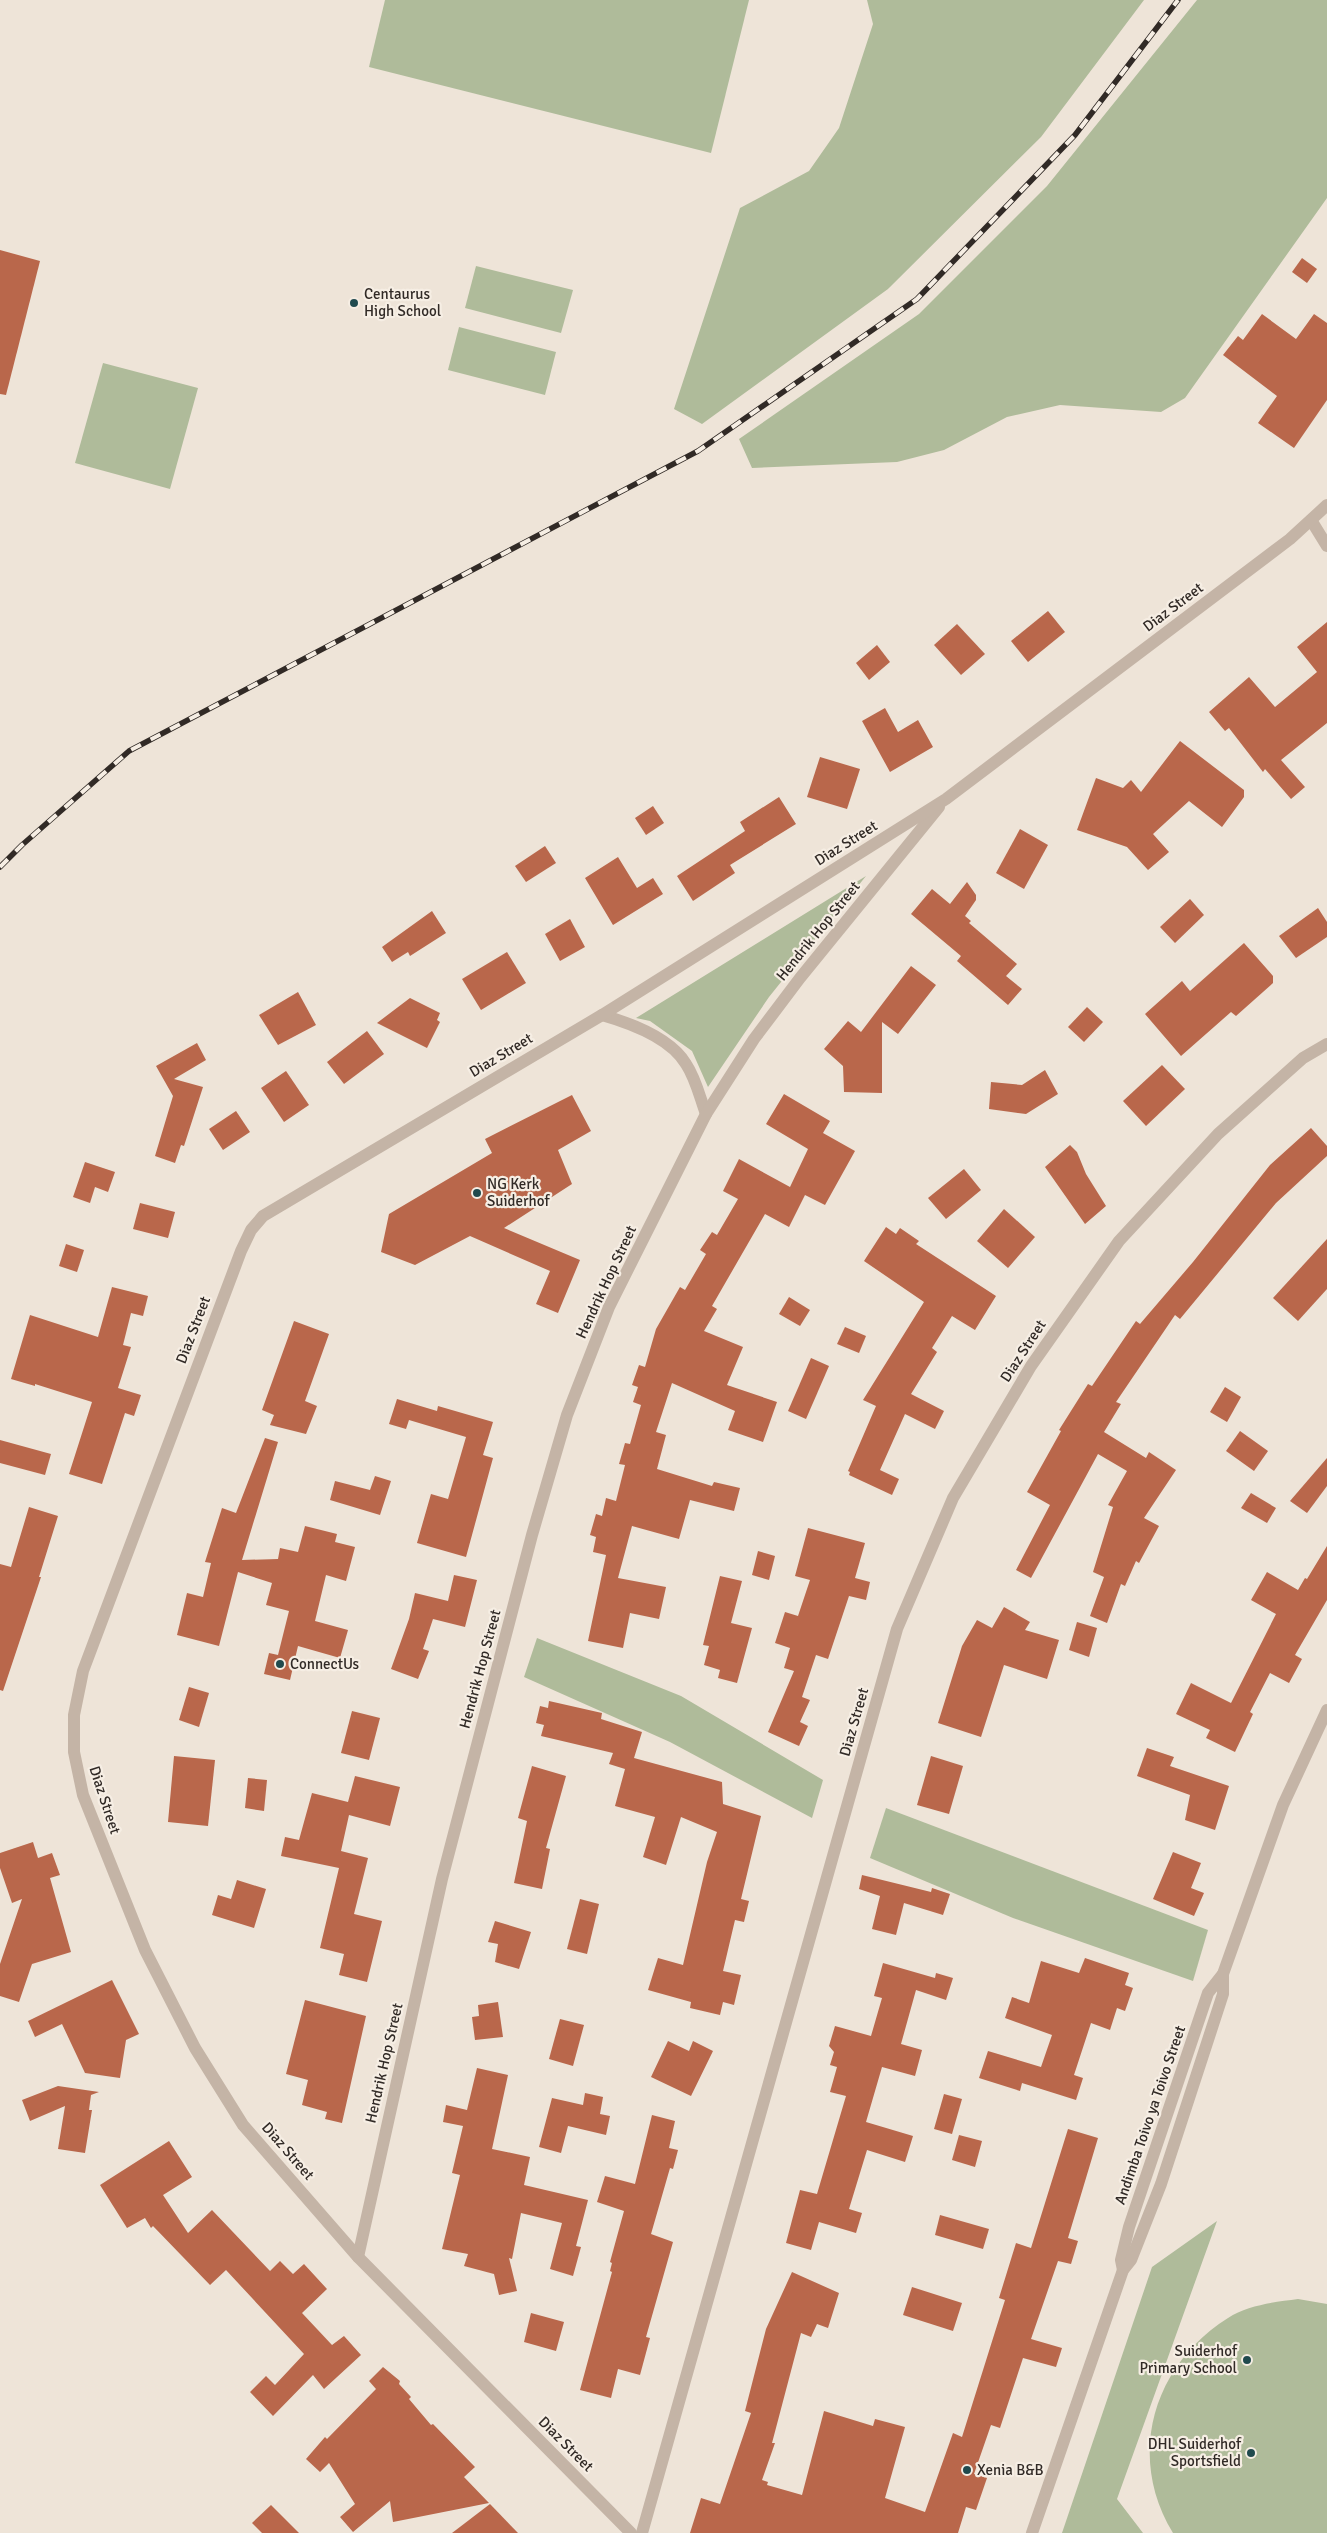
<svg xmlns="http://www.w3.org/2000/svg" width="1327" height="2533" viewBox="0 0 1327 2533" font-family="Signika,sans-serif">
  <rect width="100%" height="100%" fill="#eee4d8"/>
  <g fill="#afbb9a">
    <polygon points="385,0 749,0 711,153 369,67"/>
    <polygon points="867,0 1144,0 1041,137 888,289 702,424 674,409 740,208 809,171 839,128 873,24"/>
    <polygon points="1197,0 1327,0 1327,198 1185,398 1161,412 1060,405 1007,417 944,450 897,462 752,468 739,439 919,314 1047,186"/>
    <polygon points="476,266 573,290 561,333 465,308"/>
    <polygon points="459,327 556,352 545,395 448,370"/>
    <polygon points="103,363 198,388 170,489 75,463"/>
    <polygon points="866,876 769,997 708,1087 692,1051 650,1021 636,1018"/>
    <polygon points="537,1638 681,1696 823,1780 812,1818 670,1742 524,1677"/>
    <polygon points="886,1808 1208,1930 1193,1981 1013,1918 870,1858"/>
    <polygon points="1217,2221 1117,2499 1143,2533 1062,2533 1152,2267"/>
    <path d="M1298,2299L1327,2304V2533H1173C1126,2456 1153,2365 1228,2318C1248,2305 1275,2302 1298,2299Z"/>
  </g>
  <g fill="#b9674b">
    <polygon points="0,250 40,261 6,395 0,394"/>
    <polygon points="1302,258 1317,269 1307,283 1292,272"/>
    <polygon points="1262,314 1296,339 1314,314 1327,323 1327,400 1294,448 1258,423 1277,396 1223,355 1238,336 1243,340"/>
    <polygon points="1048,611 1065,632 1028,662 1011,641"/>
    <polygon points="1327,622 1327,723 1281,760 1305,787 1291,799 1265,769 1263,772 1229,728 1225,731 1209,712 1249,677 1275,707 1317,672 1297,647"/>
    <polygon points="957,624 985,654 961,675 934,645"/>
    <polygon points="877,645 890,662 869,680 856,663"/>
    <polygon points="885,708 898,732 918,720 933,747 890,772 862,721"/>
    <polygon points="1180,741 1244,790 1244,797 1222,827 1189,801 1153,834 1169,852 1148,870 1127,847 1077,830 1096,778 1123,788 1131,780 1141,792"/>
    <polygon points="820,757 860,769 847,809 807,797"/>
    <polygon points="779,797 796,824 730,865 735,873 693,901 677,876 745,831 740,822"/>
    <polygon points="653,806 664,823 646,835 635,818"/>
    <polygon points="1020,829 1048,845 1024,889 996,873"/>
    <polygon points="545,846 556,863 526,882 515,866"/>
    <polygon points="618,857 637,888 653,878 663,894 613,925 585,878"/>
    <polygon points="967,882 976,895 976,900 965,916 971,921 969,923 1017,964 1006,976 1022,989 1008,1005 957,961 961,956 911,914 932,889 950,904"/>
    <polygon points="1190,899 1204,915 1175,943 1160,927"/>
    <polygon points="1318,908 1327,922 1327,937 1296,958 1279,936"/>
    <polygon points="432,911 446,933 410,956 408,952 392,962 382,947"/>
    <polygon points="570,919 585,947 560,961 545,934"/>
    <polygon points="1244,943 1273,976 1273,983 1236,1016 1231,1012 1181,1056 1145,1014 1182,981 1190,991"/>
    <polygon points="507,952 526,983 481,1010 462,979"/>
    <polygon points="911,966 936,985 898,1034 882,1022 882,1093 844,1092 843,1066 824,1049 848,1021 861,1032"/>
    <polygon points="298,992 316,1025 278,1045 259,1015"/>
    <polygon points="410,998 440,1013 437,1020 440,1022 427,1048 377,1023"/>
    <polygon points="1087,1007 1103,1022 1084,1042 1068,1027"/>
    <polygon points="367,1031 384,1054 344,1084 327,1062"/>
    <polygon points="197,1043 206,1060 174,1079 203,1087 184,1146 181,1145 175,1163 155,1156 173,1096 156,1066"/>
    <polygon points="1162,1065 1185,1089 1146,1126 1123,1101"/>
    <polygon points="1045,1070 1058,1094 1026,1114 989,1109 991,1082 1022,1085"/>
    <polygon points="286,1071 309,1105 284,1122 261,1088"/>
    <polygon points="784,1094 830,1121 823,1133 855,1151 825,1205 805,1195 789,1227 765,1214 712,1306 717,1309 704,1331 743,1347 727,1385 777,1402 763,1442 728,1430 735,1411 672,1383 656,1432 666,1435 657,1469 712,1486 714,1482 740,1488 734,1511 690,1500 679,1539 632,1526 618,1578 666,1587 659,1619 630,1613 623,1648 588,1641 606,1555 593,1552 596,1537 590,1535 596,1514 602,1516 606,1498 616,1501 625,1465 619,1464 625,1443 630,1444 641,1405 633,1402 638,1387 632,1385 639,1365 645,1367 656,1329 680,1287 685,1290 706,1254 700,1250 712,1232 717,1235 738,1199 723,1191 739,1159 790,1187 808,1149 766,1124"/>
    <polygon points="572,1095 591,1131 558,1150 572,1184 504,1228 580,1260 558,1313 536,1304 550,1271 470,1236 415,1265 381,1252 389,1214 492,1153 485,1139"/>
    <polygon points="236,1111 250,1132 223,1150 209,1129"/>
    <polygon points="1311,1128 1327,1146 1327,1156 1276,1203 1180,1319 1175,1315 1116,1402 1121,1404 1104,1432 1146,1458 1149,1452 1176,1470 1144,1518 1159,1526 1139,1563 1136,1561 1125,1586 1121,1584 1107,1623 1090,1616 1104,1577 1093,1572 1113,1507 1108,1505 1127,1471 1098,1454 1031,1578 1016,1570 1050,1505 1027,1492 1061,1431 1059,1430 1088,1384 1092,1386 1136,1321 1140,1324 1193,1262 1270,1165"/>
    <polygon points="1070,1145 1077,1152 1086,1174 1106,1206 1085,1224 1045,1167"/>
    <polygon points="85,1162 115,1172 108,1192 95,1187 90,1203 73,1197"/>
    <polygon points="964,1169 981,1190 946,1219 928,1198"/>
    <polygon points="140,1203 175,1212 168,1238 133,1229"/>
    <polygon points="1004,1209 1035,1237 1008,1268 977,1241"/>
    <polygon points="886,1227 896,1234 900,1228 919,1241 916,1244 996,1296 975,1330 952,1316 932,1348 937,1352 911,1394 944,1411 935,1429 905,1414 880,1470 899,1479 892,1495 849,1475 850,1472 848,1471 876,1406 863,1400 924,1302 864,1261"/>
    <polygon points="1327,1239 1327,1289 1298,1321 1273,1298"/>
    <polygon points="66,1244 84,1250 77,1272 59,1266"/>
    <polygon points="112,1287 148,1296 143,1316 131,1313 123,1345 131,1347 118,1388 141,1395 134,1416 125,1413 102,1484 69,1474 92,1402 35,1384 35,1386 11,1379 30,1315 98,1337"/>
    <polygon points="789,1297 810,1310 800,1326 779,1314"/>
    <polygon points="294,1321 329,1334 305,1401 317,1406 306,1434 270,1425 274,1415 262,1410"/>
    <polygon points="845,1327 866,1336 859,1353 837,1344"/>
    <polygon points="811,1358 829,1366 806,1419 788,1411"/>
    <polygon points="1225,1387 1241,1397 1227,1422 1210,1412"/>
    <polygon points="397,1399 437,1411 438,1406 493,1422 483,1455 493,1458 466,1557 417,1543 431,1494 448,1499 466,1437 409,1420 406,1429 389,1424"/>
    <polygon points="1240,1431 1268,1451 1254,1471 1226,1451"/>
    <polygon points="265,1438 278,1442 242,1560 278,1559 280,1548 298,1552 305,1526 337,1534 335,1542 355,1547 346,1581 326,1575 315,1621 348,1630 340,1658 298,1646 290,1680 264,1674 269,1653 278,1655 289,1611 266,1605 272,1583 238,1572 219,1646 177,1635 187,1593 203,1597 211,1563 205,1562 222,1508 236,1513"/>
    <polygon points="0,1440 51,1454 45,1475 0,1463"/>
    <polygon points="1327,1458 1327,1486 1307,1513 1290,1501"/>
    <polygon points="375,1476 391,1481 380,1515 330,1500 335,1481 370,1490"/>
    <polygon points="1251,1493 1276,1508 1267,1523 1241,1508"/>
    <polygon points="29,1507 58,1516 39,1577 41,1577 3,1691 0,1690 0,1564 11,1567"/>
    <polygon points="808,1528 865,1543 855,1578 870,1582 866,1600 849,1596 828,1659 816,1655 802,1697 810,1700 800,1722 808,1726 799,1746 768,1732 794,1671 784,1668 790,1648 775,1643 785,1612 798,1616 810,1580 795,1576"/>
    <polygon points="1327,1546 1327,1600 1295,1655 1302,1659 1289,1683 1270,1673 1250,1712 1253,1714 1235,1752 1206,1738 1210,1730 1176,1714 1191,1683 1231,1703 1276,1614 1251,1600 1267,1572 1298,1590 1305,1578 1307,1579"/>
    <polygon points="758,1551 775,1556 769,1580 752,1575"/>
    <polygon points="454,1575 477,1580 465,1627 433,1619 423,1649 429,1651 418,1679 391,1669 409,1619 415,1593 448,1601"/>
    <polygon points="720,1576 742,1581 731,1623 752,1628 737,1683 718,1678 720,1670 704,1665 709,1646 703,1645"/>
    <polygon points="1004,1607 1030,1622 1025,1630 1059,1640 1047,1679 1004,1665 981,1737 938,1723 962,1646 977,1620 992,1628"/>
    <polygon points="1077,1622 1097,1628 1089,1657 1069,1650"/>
    <polygon points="189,1687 209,1693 199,1727 179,1720"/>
    <polygon points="549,1701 602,1713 601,1719 642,1732 634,1758 722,1782 723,1804 761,1816 741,1899 749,1901 744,1922 735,1920 723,1971 741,1975 734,2005 723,2002 720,2015 690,2008 691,2002 648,1990 658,1958 683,1965 707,1862 717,1832 681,1817 666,1865 643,1857 655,1817 615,1806 625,1769 609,1764 613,1753 541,1736 544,1725 536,1723 540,1706 548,1708"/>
    <polygon points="352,1711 380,1718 369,1760 341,1753"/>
    <polygon points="1147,1748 1174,1757 1170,1766 1229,1786 1215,1830 1185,1820 1190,1795 1137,1776"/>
    <polygon points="174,1756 215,1760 208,1826 168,1822"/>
    <polygon points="931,1756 963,1766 949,1814 917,1805"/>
    <polygon points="532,1766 566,1776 546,1848 550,1849 542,1889 514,1883 527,1821 518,1818"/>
    <polygon points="355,1776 400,1787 390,1826 349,1815 341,1851 368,1858 354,1914 382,1921 367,1982 339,1975 344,1954 320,1948 339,1868 281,1856 285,1837 299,1840 312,1793 348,1802"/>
    <polygon points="248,1778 267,1780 264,1811 245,1808"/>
    <polygon points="33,1842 38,1858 52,1853 60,1875 50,1878 71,1952 32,1964 19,2002 0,1996 0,1964 22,1899 12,1903 0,1868 0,1853"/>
    <polygon points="1173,1852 1201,1863 1191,1888 1204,1893 1194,1916 1153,1899"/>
    <polygon points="862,1875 931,1892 932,1888 950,1894 943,1915 904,1903 896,1935 872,1929 880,1896 859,1889"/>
    <polygon points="237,1880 266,1889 254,1928 212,1915 218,1895 231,1899"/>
    <polygon points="580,1899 599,1904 587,1954 567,1949"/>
    <polygon points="495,1921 531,1932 519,1969 495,1962 498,1944 488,1942"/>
    <polygon points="1085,1958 1129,1973 1125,1985 1133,1988 1125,2011 1117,2008 1110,2030 1091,2023 1074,2075 1083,2078 1076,2100 1022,2083 1020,2091 979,2078 988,2051 1041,2067 1052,2035 1005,2018 1012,1997 1029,2003 1041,1961 1079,1973"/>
    <polygon points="883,1963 935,1978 936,1973 953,1978 946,2000 916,1990 901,2044 922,2050 915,2076 882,2067 866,2122 913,2136 905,2162 867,2150 849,2209 862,2213 856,2233 819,2222 811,2250 786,2243 800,2190 817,2194 846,2096 830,2092 837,2067 830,2065 834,2052 829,2046 835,2026 871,2036 882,1998 874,1996"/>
    <polygon points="112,1980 139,2034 126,2040 120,2078 85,2073 62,2024 35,2037 28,2021"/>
    <polygon points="305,2000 366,2016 342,2123 325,2119 327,2112 302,2105 308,2080 286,2074"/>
    <polygon points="498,2002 503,2037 475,2040 472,2017 479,2016 478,2005"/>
    <polygon points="560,2019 584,2025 573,2066 549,2059"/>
    <polygon points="668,2041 689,2051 693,2041 713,2051 691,2096 651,2077"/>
    <polygon points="477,2068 508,2075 492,2149 530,2157 524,2185 588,2200 576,2246 581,2247 573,2276 550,2269 562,2223 521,2213 512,2259 509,2258 517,2291 499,2295 494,2274 464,2266 468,2254 442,2249 460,2175 452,2173 463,2126 443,2122 446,2105 467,2110"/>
    <polygon points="58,2086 99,2092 91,2095 89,2110 92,2110 85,2153 58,2149 65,2106 30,2121 22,2100"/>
    <polygon points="585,2093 603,2097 600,2114 610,2116 606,2135 568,2126 561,2153 539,2147 552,2098 583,2105"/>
    <polygon points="944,2094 962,2099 952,2134 934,2129"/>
    <polygon points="652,2115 675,2121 669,2148 678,2150 673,2169 670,2168 651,2234 673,2242 646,2337 650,2338 640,2375 618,2369 611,2398 580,2390 612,2272 610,2271 612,2263 610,2262 624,2211 597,2202 605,2176 635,2184"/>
    <polygon points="1068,2129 1098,2138 1068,2238 1078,2241 1071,2264 1058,2261 1031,2339 1062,2348 1056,2367 1023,2358 1000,2428 991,2425 974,2474 987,2478 976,2510 966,2507 958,2533 690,2533 701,2498 720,2504 751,2413 745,2411 766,2329 792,2272 839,2293 828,2328 817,2324 811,2337 801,2333 772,2443 775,2443 762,2480 768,2482 767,2485 802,2495 824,2411 873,2426 875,2419 905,2427 885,2498 925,2512 953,2433 962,2437 1005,2300 999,2298 1016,2243 1031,2248"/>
    <polygon points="959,2135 982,2141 975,2167 952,2160"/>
    <polygon points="169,2141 192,2177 163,2195 188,2233 212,2210 270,2271 280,2261 293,2274 304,2264 327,2289 302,2313 332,2345 344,2336 361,2355 324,2389 313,2375 273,2416 250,2392 266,2376 275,2385 304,2354 226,2270 210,2285 153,2226 151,2228 145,2218 127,2228 100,2185"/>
    <polygon points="940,2215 989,2229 983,2249 935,2235"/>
    <polygon points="912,2287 962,2303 953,2331 903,2315"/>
    <polygon points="531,2313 564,2322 556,2351 524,2342"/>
    <polygon points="383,2367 400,2381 399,2384 411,2397 409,2399 431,2425 433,2424 475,2467 464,2477 489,2503 393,2522 390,2501 353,2532 340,2517 355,2504 329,2463 320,2472 306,2459 325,2437 327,2439 376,2389 369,2381"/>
    <polygon points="490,2504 518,2533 452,2533"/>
    <polygon points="271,2505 299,2533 262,2533 252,2523"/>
  </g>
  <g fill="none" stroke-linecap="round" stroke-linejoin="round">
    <g stroke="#c4b4a6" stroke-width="12">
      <polyline points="1311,520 1327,546"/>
      <path d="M602,1015C630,1023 670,1037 686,1064C696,1079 700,1098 706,1114"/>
      <polyline points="358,2257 442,1879 532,1535 567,1415 609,1307 706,1114 754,1039 800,978 939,807"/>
      <polyline points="1123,2270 1121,2260 1129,2227 1208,1993 1223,1974 1283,1805 1327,1710"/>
      <polyline points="631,2533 358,2257 243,2125 195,2048 145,1950 83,1795 74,1752 74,1715 83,1671 241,1251 251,1230 263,1216 602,1015 946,799 1290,539 1327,505"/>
      <polyline points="642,2533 897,1629 953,1498 1031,1366 1119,1241 1218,1134 1303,1058 1327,1044"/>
      <polyline points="1032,2533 1123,2270 1131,2260 1161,2184 1223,1994 1223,1974"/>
    </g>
    <g stroke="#312a26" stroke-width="5.5">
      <polyline id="rail" points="0,867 22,845 129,751 698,451 917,299 1075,135 1178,0"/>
    </g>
    <use href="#rail" stroke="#f6eee4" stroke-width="4" stroke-dasharray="11" stroke-linecap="butt"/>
  </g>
  <g fill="#204a4e" stroke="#f6eee4" stroke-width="2">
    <circle cx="354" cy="303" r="5"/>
    <circle cx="477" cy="1193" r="5"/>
    <circle cx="280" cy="1664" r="5"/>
    <circle cx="1247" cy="2360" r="5"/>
    <circle cx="1251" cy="2453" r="5"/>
    <circle cx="967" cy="2470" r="5"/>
  </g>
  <g text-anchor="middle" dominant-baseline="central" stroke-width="4.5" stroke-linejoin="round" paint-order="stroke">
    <g font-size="15" fill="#312a26" stroke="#f6eee4" text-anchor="start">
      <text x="364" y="294">Centaurus<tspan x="364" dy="17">High School</tspan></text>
      <text x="487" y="1184">NG Kerk<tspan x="487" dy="17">Suiderhof</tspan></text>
      <text x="290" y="1664">ConnectUs</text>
      <text x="1237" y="2351" text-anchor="end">Suiderhof<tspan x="1237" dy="17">Primary School</tspan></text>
      <text x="1241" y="2444" text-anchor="end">DHL Suiderhof<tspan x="1241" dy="17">Sportsfield</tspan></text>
      <text x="977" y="2470">Xenia B&amp;B</text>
    </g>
    <g font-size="15" fill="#312a26" stroke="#f6eee4">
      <text transform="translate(1173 607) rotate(-37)">Diaz Street</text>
      <text transform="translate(846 843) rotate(-32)">Diaz Street</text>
      <text transform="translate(818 931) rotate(-51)">Hendrik Hop Street</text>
      <text transform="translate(501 1055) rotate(-31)">Diaz Street</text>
      <text transform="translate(606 1282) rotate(-65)">Hendrik Hop Street</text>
      <text transform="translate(193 1330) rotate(-69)">Diaz Street</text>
      <text transform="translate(1023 1351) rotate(-57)">Diaz Street</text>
      <text transform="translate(480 1669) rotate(-75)">Hendrik Hop Street</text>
      <text transform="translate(854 1722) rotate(-74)">Diaz Street</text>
      <text transform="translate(105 1800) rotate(72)">Diaz Street</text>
      <text transform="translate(384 2063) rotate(-77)">Hendrik Hop Street</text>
      <text transform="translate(1150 2115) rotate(-71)">Andimba Toivo ya Toivo Street</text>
      <text transform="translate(288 2151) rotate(49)">Diaz Street</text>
      <text transform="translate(566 2444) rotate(45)">Diaz Street</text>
    </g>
  </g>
</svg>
